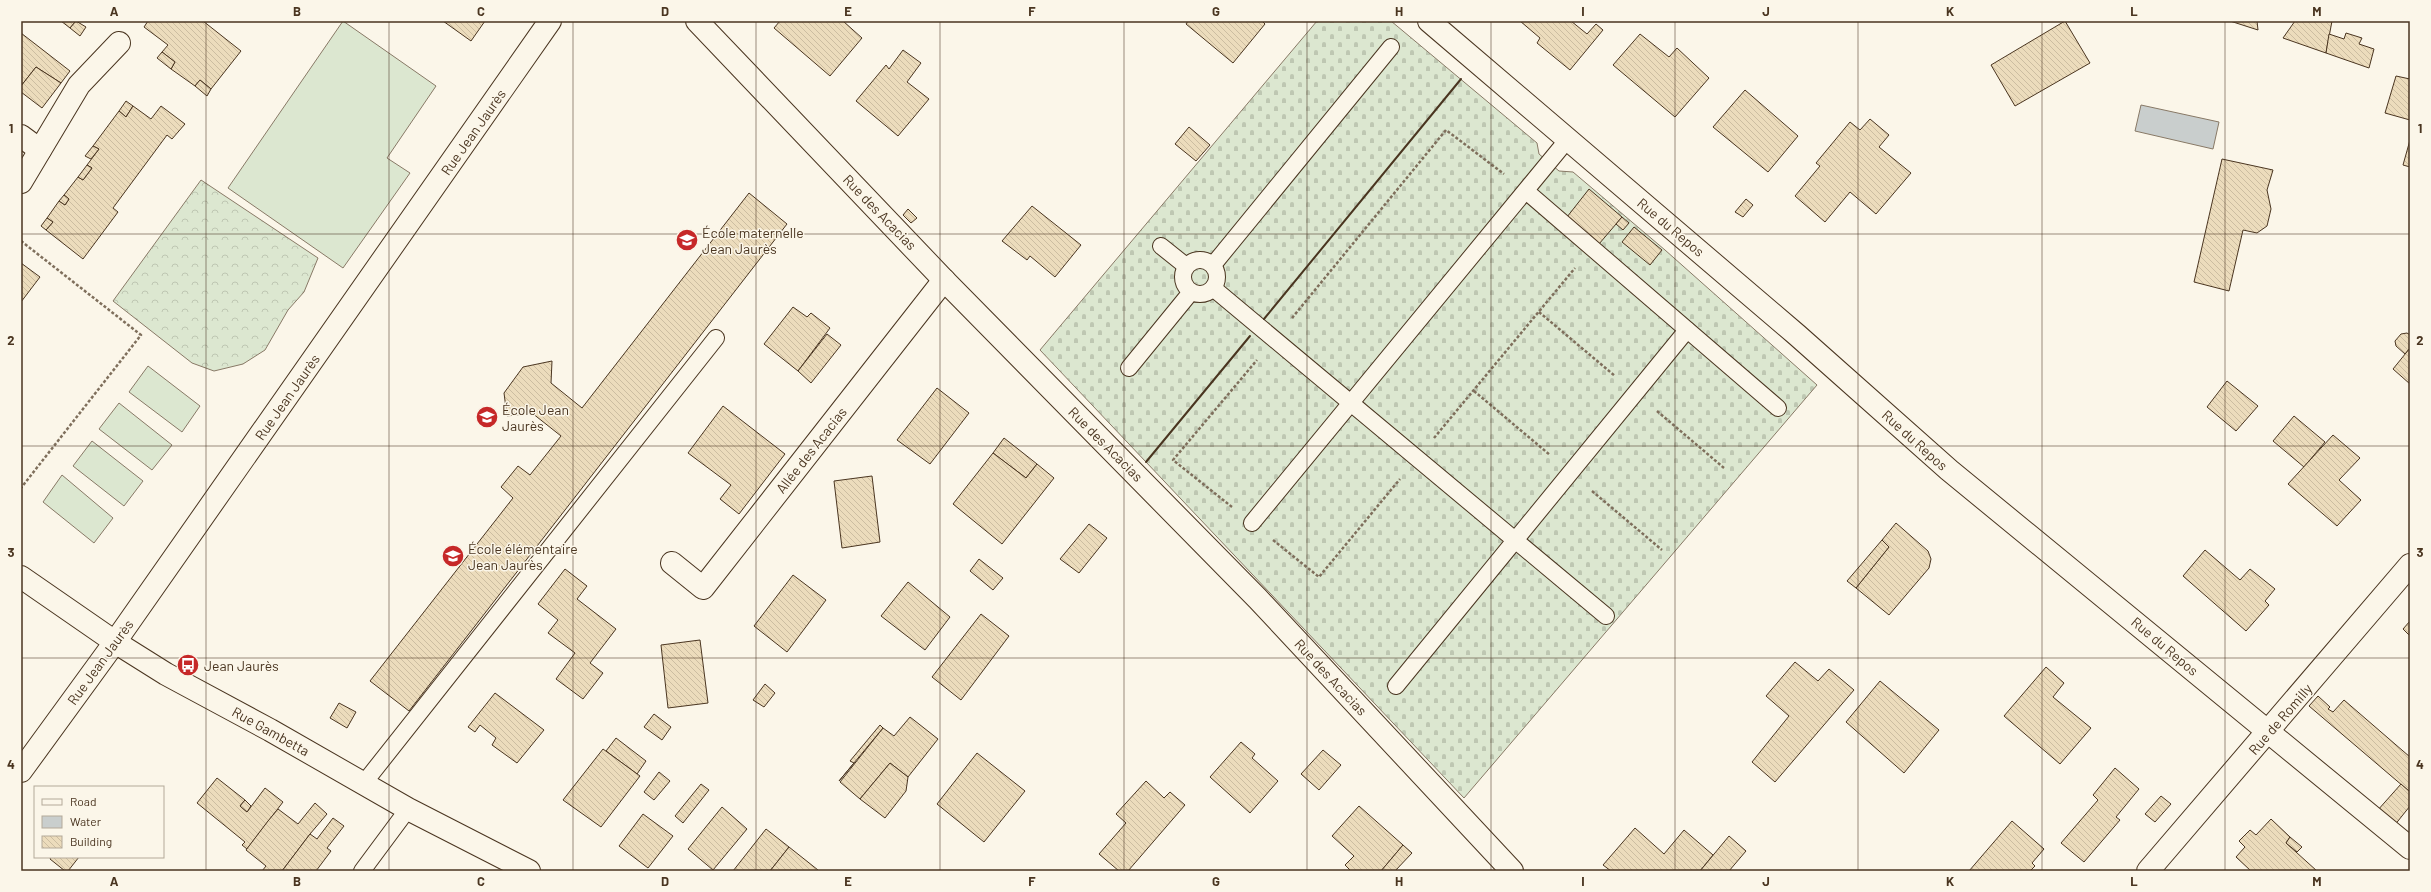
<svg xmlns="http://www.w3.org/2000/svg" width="2431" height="892" viewBox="0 0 2431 892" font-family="Barlow,sans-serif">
  <defs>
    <pattern id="forest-crowns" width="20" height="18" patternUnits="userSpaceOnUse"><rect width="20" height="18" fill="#dce7d0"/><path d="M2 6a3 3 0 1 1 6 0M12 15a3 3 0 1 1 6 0" fill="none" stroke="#bec7b2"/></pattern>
    <pattern id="cemetery-stones" width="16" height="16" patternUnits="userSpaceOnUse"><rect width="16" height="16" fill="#dce7d0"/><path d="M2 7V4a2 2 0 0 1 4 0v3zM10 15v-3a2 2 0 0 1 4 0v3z" fill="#bec7b2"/></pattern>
    <pattern id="building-back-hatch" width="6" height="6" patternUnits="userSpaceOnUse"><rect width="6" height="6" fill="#ecdcbc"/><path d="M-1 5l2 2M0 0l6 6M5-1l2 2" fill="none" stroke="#ccbda1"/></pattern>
  </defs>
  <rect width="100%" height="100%" fill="#fbf6e9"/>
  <g fill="#dce7d0" stroke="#887966">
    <polygon points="343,21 436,86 387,158 410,173 343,268 228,188"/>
    <polygon points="148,366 200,406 182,432 129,392"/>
    <polygon points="119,403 172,445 152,470 99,429"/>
    <polygon points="92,441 143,481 124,506 73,466"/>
    <polygon points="62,475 113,518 94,543 43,502"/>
  </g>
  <polygon fill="url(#forest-crowns)" stroke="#887966" points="201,180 318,258 304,292 288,310 265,350 243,364 214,371 192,363 113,301"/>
  <polygon fill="url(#cemetery-stones)" stroke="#887966" points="1317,21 1391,21 1537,143 1539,154 1559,171 1573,172 1665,250 1817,385 1464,798 1040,350"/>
  <polygon fill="#c9cecd" stroke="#887966" points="2141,105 2219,122 2213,149 2135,131"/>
  <g fill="url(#building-back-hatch)" stroke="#4a3520">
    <polygon points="61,21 76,21 70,28"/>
    <polygon points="76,21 86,27 80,36 70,28"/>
    <polygon points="148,21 203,21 241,51 211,89 200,80 195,86 171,69 175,62 162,52 168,45 144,27"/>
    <polygon points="443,21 485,21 471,41"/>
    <polygon points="780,21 843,21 862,38 830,76 774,28"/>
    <polygon points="1188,21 1262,21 1265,24 1233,63 1186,24"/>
    <polygon points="1520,21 1571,21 1587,34 1596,24 1603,30 1570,70 1537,43 1540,38"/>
    <polygon points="2065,21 2090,63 2015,106 1991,65"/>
    <polygon points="2230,21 2257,21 2258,30"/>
    <polygon points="2295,21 2332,21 2326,53 2283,38"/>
    <polygon points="21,33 70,71 61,83 36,67 21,86"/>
    <polygon points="2346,33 2362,38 2359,44 2374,49 2369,68 2326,53 2329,34 2344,39"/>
    <polygon points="1640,34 1669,57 1677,48 1709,78 1675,117 1613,65"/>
    <polygon points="903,50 921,63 907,82 929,99 898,136 856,101 886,65 889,69"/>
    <polygon points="162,52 175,62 171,69 157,58"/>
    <polygon points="36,67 61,83 42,108 21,92 21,86"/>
    <polygon points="2396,76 2410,79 2410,120 2385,113"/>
    <polygon points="200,80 211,89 207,96 195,86"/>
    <polygon points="1745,90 1798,136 1768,172 1713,127"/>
    <polygon points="126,101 133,106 126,117 119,111"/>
    <polygon points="133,106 151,119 161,106 185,124 172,139 167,135 113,208 118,212 83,259 46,230 53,222 47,218 59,201 65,205 69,199 64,195 78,177 83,180 92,168 87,165 99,149 93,146 119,111 126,117"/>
    <polygon points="1870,119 1889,135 1879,147 1911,173 1876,214 1850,192 1825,222 1795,196 1820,166 1816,163 1850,122 1860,130"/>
    <polygon points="1189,127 1210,145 1196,161 1175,144"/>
    <polygon points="2410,140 2410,167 2403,165"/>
    <polygon points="93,146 99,149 91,159 85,156"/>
    <polygon points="2222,159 2273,170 2267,190 2271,209 2267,226 2257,233 2243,230 2229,291 2194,282"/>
    <polygon points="87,165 92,168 83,180 78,177"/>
    <polygon points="1589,189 1622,217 1599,244 1567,217"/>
    <polygon points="749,193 787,224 409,711 370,681 513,498 501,487 518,466 530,475 561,436 532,413 507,416 504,393 523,367 552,361 551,383 582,408"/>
    <polygon points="64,195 69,199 65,205 59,201"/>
    <polygon points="1746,199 1753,205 1743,217 1735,212"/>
    <polygon points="1032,206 1081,245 1055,277 1030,256 1027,260 1002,241"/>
    <polygon points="908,209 917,218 911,223 903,215"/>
    <polygon points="1622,217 1629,223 1623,230 1616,224"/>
    <polygon points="47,218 53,222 46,230 41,226"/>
    <polygon points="1634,227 1662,250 1650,265 1622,242"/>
    <polygon points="21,263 40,277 21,302"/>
    <polygon points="793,307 807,317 811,313 830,328 798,371 764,344"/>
    <polygon points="2407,333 2410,335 2410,348 2405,354 2396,346 2395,341 2401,334"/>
    <polygon points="827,334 841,345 811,383 798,371"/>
    <polygon points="2410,348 2410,384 2393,369"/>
    <polygon points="2227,381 2258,406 2236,431 2207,407"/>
    <polygon points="937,388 969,413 930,464 897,440"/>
    <polygon points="723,406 785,454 739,514 720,499 731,485 688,453"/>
    <polygon points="2294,416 2325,442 2304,467 2273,441"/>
    <polygon points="2333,435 2360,458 2339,480 2361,500 2337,526 2288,484"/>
    <polygon points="1004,438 1037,464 1026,478 993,453"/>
    <polygon points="993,453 1026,478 1037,464 1054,478 1002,544 953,504"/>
    <polygon points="872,476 880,542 842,548 834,481"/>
    <polygon points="1896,523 1928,551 1931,559 1929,568 1889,615 1856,588 1889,547 1882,540"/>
    <polygon points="1089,524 1107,538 1079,573 1060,559"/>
    <polygon points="1882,540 1889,547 1856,588 1847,581"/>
    <polygon points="2205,550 2240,580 2250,569 2275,589 2265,601 2269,605 2246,631 2183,576"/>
    <polygon points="979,559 1003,578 993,590 970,571"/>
    <polygon points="565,569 587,586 577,599 616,629 590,663 603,673 583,699 556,679 575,653 548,633 558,620 538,604"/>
    <polygon points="793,575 826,600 787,652 754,626"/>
    <polygon points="908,582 950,617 925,650 881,616"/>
    <polygon points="981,614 1009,636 961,700 932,677"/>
    <polygon points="2410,621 2410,636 2403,629"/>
    <polygon points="700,640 708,703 668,708 661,645"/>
    <polygon points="1795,662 1818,681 1829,669 1854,690 1775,782 1752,762 1789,716 1766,696"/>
    <polygon points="2046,667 2064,683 2053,697 2091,728 2060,764 2004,716"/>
    <polygon points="1880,681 1939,730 1904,773 1846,722"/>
    <polygon points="765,684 775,693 764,707 753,700"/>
    <polygon points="495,693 544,730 517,763 492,745 496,738 480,725 475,732 468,727"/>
    <polygon points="2318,696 2330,707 2328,709 2333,712 2344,700 2410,757 2410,792 2309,706"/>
    <polygon points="339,703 356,712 347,728 330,718"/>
    <polygon points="654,714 671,727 662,740 644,727"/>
    <polygon points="910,717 938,739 908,777 890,763 860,799 840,782 883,728 894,736"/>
    <polygon points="880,725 883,728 839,781 854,763 850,761"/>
    <polygon points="616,738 646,761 637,774 606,751"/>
    <polygon points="1241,742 1255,754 1252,758 1278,781 1250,813 1210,777"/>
    <polygon points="603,749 640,776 601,827 563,800"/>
    <polygon points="1323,750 1341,765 1319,790 1301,774"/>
    <polygon points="977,753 1025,791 984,842 937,804"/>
    <polygon points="890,763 908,777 906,791 885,818 860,799"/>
    <polygon points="2115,768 2139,789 2116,817 2120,820 2084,862 2061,843 2098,800 2093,795"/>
    <polygon points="659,772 670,781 654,800 644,792"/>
    <polygon points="217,778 245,800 240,806 247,812 265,788 283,802 247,849 242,845 245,842 197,803"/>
    <polygon points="1146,781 1164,798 1170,792 1185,805 1128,871 1119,871 1099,854 1126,823 1116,814"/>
    <polygon points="701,784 709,790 683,823 675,816"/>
    <polygon points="2401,784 2410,792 2410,806 2394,826 2377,811"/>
    <polygon points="2161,796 2171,804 2155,822 2145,814"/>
    <polygon points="245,800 251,806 247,812 240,806"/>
    <polygon points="315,803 327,814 310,834 282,871 262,871 266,866 246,850 268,821 278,809 298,824"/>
    <polygon points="1359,806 1403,845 1381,871 1351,871 1345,865 1354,856 1332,836"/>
    <polygon points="722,807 747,829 713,870 688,849"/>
    <polygon points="643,814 673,836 648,868 619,846"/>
    <polygon points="333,818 344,826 327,848 331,851 316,871 282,871 310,834 317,839"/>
    <polygon points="2271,819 2290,837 2286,843 2317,871 2251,871 2236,857 2245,847 2239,841 2250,830 2256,835"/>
    <polygon points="2012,821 2044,849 2032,863 2035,866 2030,871 1969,871"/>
    <polygon points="1635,828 1664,854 1684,830 1713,855 1700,871 1611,871 1603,865"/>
    <polygon points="766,829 789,847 770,871 733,871"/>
    <polygon points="1729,836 1746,851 1729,871 1700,871"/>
    <polygon points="2290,837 2302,847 2297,852 2286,843"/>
    <polygon points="1403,845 1412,853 1395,871 1381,871"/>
    <polygon points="789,847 818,870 817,871 770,871"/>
    <polygon points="51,857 79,857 68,871 65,871 50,859"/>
  </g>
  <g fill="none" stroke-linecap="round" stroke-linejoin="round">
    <g stroke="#4a3520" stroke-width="18">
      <g id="lane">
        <polyline points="1526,191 1778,408"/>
        <polyline points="1161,246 1186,266"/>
        <circle cx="1200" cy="277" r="17"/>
        <polyline points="1213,265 1391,47"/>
        <polyline points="1213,288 1606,616"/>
        <polyline points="1129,368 1191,292"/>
        <polyline points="1252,523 1568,139"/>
        <polyline points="1396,686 1687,330"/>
        <polyline points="364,783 716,338"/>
        <polyline points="362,871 408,809"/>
      </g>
    </g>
    <g stroke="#4a3520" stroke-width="24">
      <g id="street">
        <polyline points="697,21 944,280 1258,599 1512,871"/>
        <polyline points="1429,21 1797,335 1949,470 2410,848"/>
        <polyline points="21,136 40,150"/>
        <polyline points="21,182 79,85 119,43"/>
        <polyline points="672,563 703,588 944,280"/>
        <polyline points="21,577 115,642 166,674 270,730 408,809 529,871"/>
        <polyline points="21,771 115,642 550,21"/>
        <polyline points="2148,871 2410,565"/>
      </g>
    </g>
    <g stroke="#7f6f5c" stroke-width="2.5" stroke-dasharray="3 2" stroke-linecap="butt">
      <polyline points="21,241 141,335 21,488"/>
      <polyline points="1539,312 1615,376"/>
      <polyline points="1292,318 1446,130 1504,174"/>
      <polyline points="1474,391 1550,455"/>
      <polyline points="1657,411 1724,468"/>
      <polyline points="1434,438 1575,268"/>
      <polyline points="1592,491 1662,550"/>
      <polyline points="1232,507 1173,460 1257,360"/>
      <polyline points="1273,540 1319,577 1400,479"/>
    </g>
    <use href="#lane" stroke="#fbf6e9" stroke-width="16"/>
    <use href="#street" stroke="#fbf6e9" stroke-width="22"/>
    <g stroke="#4a3520" stroke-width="2">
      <polyline points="1264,319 1461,79"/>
      <polyline points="1146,462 1250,336"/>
    </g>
  </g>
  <path fill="none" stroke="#4a3520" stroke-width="1" stroke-opacity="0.55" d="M206,21V871M389,21V871M573,21V871M756,21V871M940,21V871M1124,21V871M1307,21V871M1491,21V871M1675,21V871M1858,21V871M2042,21V871M2225,21V871M21,234H2410M21,446H2410M21,658H2410"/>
  <defs>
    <g id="school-disc" transform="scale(1.15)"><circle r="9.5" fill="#c62828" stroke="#fbf6e9"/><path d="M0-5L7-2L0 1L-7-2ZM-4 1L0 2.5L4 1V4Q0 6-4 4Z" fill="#fff"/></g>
    <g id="bus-disc" transform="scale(1.15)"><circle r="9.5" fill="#c62828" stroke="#fbf6e9"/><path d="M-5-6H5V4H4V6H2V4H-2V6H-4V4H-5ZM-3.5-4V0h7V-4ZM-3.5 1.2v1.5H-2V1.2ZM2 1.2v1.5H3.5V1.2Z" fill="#fff"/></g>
  </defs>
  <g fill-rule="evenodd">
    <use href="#school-disc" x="687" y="240"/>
    <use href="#school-disc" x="487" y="417"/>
    <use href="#school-disc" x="453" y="556"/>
    <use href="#bus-disc" x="188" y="665"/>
  </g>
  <g text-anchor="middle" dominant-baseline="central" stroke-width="3" stroke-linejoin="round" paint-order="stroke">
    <g font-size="14" fill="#4a3520" stroke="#fbf6e9">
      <text transform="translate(473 132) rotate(-55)">Rue Jean Jaurès</text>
      <text transform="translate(880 212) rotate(46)">Rue des Acacias</text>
      <text transform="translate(1671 227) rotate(40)">Rue du Repos</text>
      <text transform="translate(287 397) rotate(-55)">Rue Jean Jaurès</text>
      <text transform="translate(1915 440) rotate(42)">Rue du Repos</text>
      <text transform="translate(1106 444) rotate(45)">Rue des Acacias</text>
      <text transform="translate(811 450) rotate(-52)">Allée des Acacias</text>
      <text transform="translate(2165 646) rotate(40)">Rue du Repos</text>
      <text transform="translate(100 662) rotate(-54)">Rue Jean Jaurès</text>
      <text transform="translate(1331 677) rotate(47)">Rue des Acacias</text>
      <text transform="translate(2280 719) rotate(-49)">Rue de Romilly</text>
      <text transform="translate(271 731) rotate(29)">Rue Gambetta</text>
    </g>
    <g font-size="14" fill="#4a3520" stroke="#fbf6e9" text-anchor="start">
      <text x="702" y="232">École maternelle<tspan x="702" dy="16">Jean Jaurès</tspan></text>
      <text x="502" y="409">École Jean<tspan x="502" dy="16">Jaurès</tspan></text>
      <text x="468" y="548">École élémentaire<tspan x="468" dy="16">Jean Jaurès</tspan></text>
      <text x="204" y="665">Jean Jaurès</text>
    </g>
  </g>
  <rect width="2431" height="892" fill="none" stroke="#fbf6e9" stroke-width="44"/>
  <rect x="34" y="786" width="130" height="72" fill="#fbf6e9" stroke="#b4a999"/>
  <rect x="42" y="799" width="20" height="6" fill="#fbf6e9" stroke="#b4a999"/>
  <text x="70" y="806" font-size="12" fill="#4a3520">Road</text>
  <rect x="42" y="816" width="20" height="12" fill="#c9cecd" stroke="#b4a999"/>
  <text x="70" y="826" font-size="12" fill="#4a3520">Water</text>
  <rect x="42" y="836" width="20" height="12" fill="url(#building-back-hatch)" stroke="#b4a999"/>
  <text x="70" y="846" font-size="12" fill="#4a3520">Building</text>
  <rect x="22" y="22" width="2387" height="848" fill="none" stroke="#4a3520" stroke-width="1.5"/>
  <g font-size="13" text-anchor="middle" font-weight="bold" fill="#4a3520">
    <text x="114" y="16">A</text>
    <text x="297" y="16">B</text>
    <text x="481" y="16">C</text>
    <text x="665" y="16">D</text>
    <text x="848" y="16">E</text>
    <text x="1032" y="16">F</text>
    <text x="1216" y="16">G</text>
    <text x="1399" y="16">H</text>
    <text x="1583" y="16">I</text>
    <text x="1766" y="16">J</text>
    <text x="1950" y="16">K</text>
    <text x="2134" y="16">L</text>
    <text x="2317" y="16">M</text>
    <text x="11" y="133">1</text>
    <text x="2420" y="133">1</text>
    <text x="11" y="345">2</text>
    <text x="2420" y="345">2</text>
    <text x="11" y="557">3</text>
    <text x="2420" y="557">3</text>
    <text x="11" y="769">4</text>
    <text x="2420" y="769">4</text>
    <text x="114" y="886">A</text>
    <text x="297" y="886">B</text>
    <text x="481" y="886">C</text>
    <text x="665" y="886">D</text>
    <text x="848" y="886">E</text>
    <text x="1032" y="886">F</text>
    <text x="1216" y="886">G</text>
    <text x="1399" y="886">H</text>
    <text x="1583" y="886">I</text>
    <text x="1766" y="886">J</text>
    <text x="1950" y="886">K</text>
    <text x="2134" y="886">L</text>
    <text x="2317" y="886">M</text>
  </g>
</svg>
